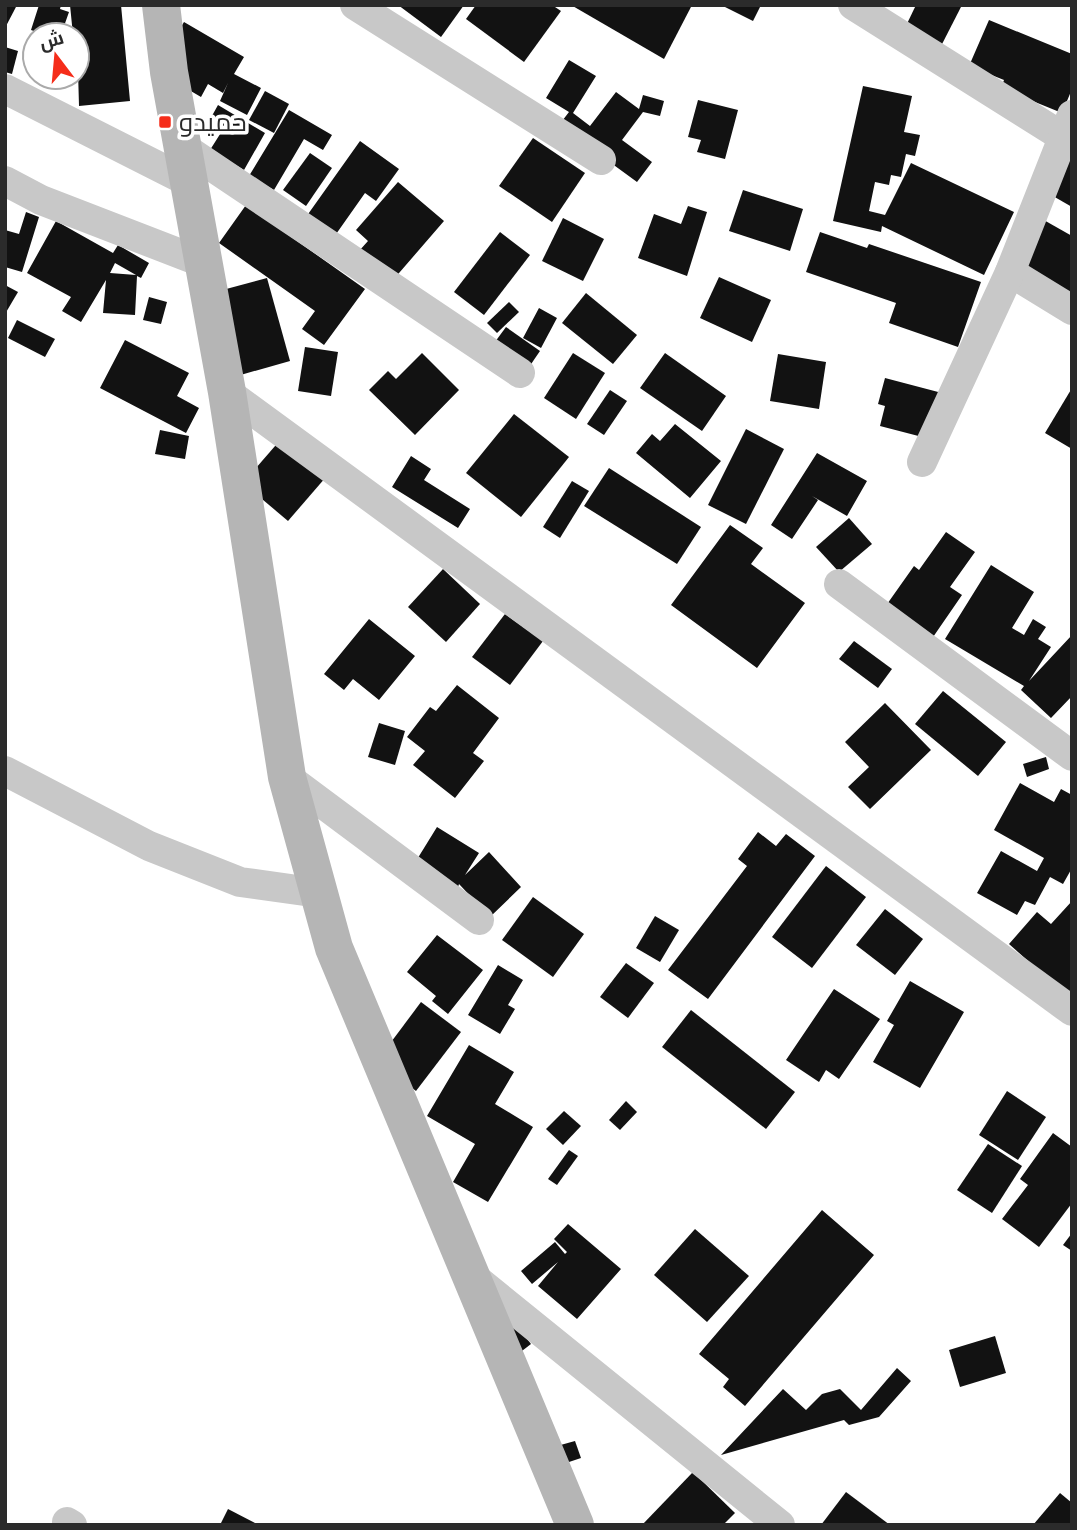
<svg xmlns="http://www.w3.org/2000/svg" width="1077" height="1530" viewBox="0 0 1077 1530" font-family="Figtree,Cairo,sans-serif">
  <rect width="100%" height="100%" fill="#fff"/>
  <g fill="#121212" fill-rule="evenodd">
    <polygon points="5,5 17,5 5,28"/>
    <polygon points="39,5 61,5 60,9 69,12 63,29 71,32 70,35 45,35 31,30"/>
    <polygon points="70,5 121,5 130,101 79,106 77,35 73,35"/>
    <polygon points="398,5 464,5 441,37"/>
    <polygon points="476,5 552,5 561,11 524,62 466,19"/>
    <polygon points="571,5 692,5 664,59"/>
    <polygon points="721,5 761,5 753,21"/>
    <polygon points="916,5 962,5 939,50 903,32"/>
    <polygon points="989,20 1072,54 1072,89 1062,113 1001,88 1004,80 969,66"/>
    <polygon points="184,22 244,57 234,74 261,88 247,115 220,101 228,83 223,93 208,84 201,97 155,70"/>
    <polygon points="5,47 18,51 12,74 5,72"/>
    <polygon points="569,60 596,76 573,113 590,126 616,92 639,109 643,95 664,101 660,116 643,112 622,140 652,162 637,182 559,125 569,112 546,98"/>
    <polygon points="863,86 912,96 904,132 920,135 915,156 906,154 901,177 891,175 889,185 875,182 869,211 885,215 911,163 1014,212 984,275 882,226 881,232 833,221"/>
    <polygon points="265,91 289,104 274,133 249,120"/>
    <polygon points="698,100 738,110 725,159 697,152 701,140 688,137"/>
    <polygon points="218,105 265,133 244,170 210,150 222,131 208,123"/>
    <polygon points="289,110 332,135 323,150 304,139 274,190 249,176"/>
    <polygon points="533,138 585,173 552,222 499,186"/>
    <polygon points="360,141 399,169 376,201 365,193 334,237 306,217"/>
    <polygon points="1072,148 1072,207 1046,192"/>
    <polygon points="310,153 332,168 306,206 283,190"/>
    <polygon points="398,182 444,221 393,280 359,251 368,241 356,230"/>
    <polygon points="743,190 803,209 790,251 729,231"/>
    <polygon points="246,205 365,289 324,345 302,329 315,311 219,243"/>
    <polygon points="688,206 707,212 687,276 638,258 654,214 681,224"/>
    <polygon points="26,212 39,217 22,272 5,267 5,230 19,234"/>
    <polygon points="563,218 604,239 583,281 542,261"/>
    <polygon points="1042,219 1072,236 1072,296 1016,264"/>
    <path d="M56,221L113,253L118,245L149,263L141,278L137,276L135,315L103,313L106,280L81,322L62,311L71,297L27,273ZM115,263L136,275L110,273Z"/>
    <polygon points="500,232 530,255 484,315 454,292"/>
    <polygon points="820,232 867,248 869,244 981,282 958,347 889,323 896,303 806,272"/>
    <polygon points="719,277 771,300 752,342 700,318"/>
    <polygon points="267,278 290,361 237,376 215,292"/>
    <polygon points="5,285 18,292 5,314"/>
    <polygon points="586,293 637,335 613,364 562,323"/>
    <polygon points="149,297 167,302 161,324 143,320"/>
    <polygon points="509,302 519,312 497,333 487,323"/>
    <polygon points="539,308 557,318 541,348 523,338"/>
    <polygon points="17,320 55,339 45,357 8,338"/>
    <polygon points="506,327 540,351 527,370 492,346"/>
    <polygon points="125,340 189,373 177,396 199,408 186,433 100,388"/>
    <polygon points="305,347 338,352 331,396 298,391"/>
    <polygon points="422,353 459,390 415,435 369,390 388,371 396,379"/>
    <polygon points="573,353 605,373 576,419 544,398"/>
    <polygon points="665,353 726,396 702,431 640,388"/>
    <polygon points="778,354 826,362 819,409 770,401"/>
    <polygon points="885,378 942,393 930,439 880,426 885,406 878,404"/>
    <polygon points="1072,388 1072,449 1045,433"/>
    <polygon points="610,390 627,401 604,435 587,424"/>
    <polygon points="514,414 569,457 521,517 466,473"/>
    <polygon points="675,424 721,461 690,498 636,453 652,434 660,441"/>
    <polygon points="746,429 784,449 746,524 708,505"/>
    <polygon points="160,430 189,436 185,459 155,454"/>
    <polygon points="282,438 326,477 288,521 243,483"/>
    <polygon points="817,453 867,481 847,516 812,496 818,500 792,539 771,525"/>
    <polygon points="411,456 431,469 424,480 470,509 458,528 392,487"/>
    <polygon points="609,468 701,527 677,564 584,506"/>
    <polygon points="572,481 589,491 560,538 543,527"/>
    <polygon points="849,518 872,544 839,572 816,547"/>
    <polygon points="730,525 763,548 751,564 805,603 757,668 671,605"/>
    <polygon points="946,532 975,552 950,587 962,595 931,640 885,607 914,566 919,570"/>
    <polygon points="991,565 1034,592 1012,628 1024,635 1033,619 1046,627 1038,639 1051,647 1029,681 1072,635 1072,696 1051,718 1021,690 1024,686 945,639"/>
    <polygon points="443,569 480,604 446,642 408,607"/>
    <polygon points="505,614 543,641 510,685 472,657"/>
    <polygon points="369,619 415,656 379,700 353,679 344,690 324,674"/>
    <polygon points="854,641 892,669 878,688 839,659"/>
    <polygon points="457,685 499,718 473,753 484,761 455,798 413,765 425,751 407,737 430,707 436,711"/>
    <polygon points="943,691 1006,742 978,776 915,724"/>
    <polygon points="885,703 931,750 870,809 848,787 869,767 845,742"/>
    <polygon points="379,723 405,731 395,765 368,757"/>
    <polygon points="1046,757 1049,769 1027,777 1023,764"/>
    <polygon points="1020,783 1054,802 1061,789 1072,795 1072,868 1063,884 1050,877 1035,905 1025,901 1017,915 977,893 1001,851 1037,871 1044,858 994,830"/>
    <polygon points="437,827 479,853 465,875 489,852 521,887 490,917 459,884 458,887 416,861"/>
    <polygon points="758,832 776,846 786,834 815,856 708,999 668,970 747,866 738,859"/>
    <polygon points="826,866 866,897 812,968 772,937"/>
    <polygon points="533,897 584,934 553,977 502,940"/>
    <polygon points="1072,901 1072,1000 1009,944 1037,912 1051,924"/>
    <polygon points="885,909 923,939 895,975 856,945"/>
    <polygon points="655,916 679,930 660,962 636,948"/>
    <polygon points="437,935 483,970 448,1014 432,1001 436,996 407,972"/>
    <polygon points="626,963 654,983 628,1018 600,997"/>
    <polygon points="498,965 523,980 508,1005 515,1009 500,1034 468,1015"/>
    <polygon points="910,981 964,1012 920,1088 873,1062 894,1025 887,1021"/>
    <polygon points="834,989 880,1019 839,1079 826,1070 819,1082 786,1060"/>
    <polygon points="421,1002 461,1032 416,1091 377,1061"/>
    <polygon points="691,1010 795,1092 766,1129 662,1047"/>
    <polygon points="469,1045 514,1072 495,1104 533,1127 488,1202 453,1182 475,1144 427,1116"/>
    <polygon points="1007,1091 1046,1117 1018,1160 979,1135"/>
    <polygon points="626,1101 637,1112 620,1130 609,1120"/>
    <polygon points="564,1111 581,1126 563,1145 546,1129"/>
    <polygon points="1053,1133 1072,1147 1072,1203 1039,1247 1002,1219 1028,1185 1020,1179"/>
    <polygon points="988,1144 1022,1166 992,1213 957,1190"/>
    <polygon points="569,1150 578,1156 557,1185 548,1179"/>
    <polygon points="822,1210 874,1255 745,1406 723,1387 729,1379 699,1354"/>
    <polygon points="568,1224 621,1269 577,1319 538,1286 558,1262 532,1284 521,1271 555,1242 565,1254 567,1252 554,1239"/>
    <polygon points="695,1229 749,1276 707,1322 654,1275"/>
    <polygon points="1072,1233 1072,1251 1063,1245"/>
    <polygon points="515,1323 531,1344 518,1354 502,1332"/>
    <polygon points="995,1336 1006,1373 960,1387 949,1350"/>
    <polygon points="897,1368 911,1381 879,1417 849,1425 844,1420 721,1455 783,1389 806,1410 822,1394 840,1389 861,1410"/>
    <polygon points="575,1441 581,1458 563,1464 557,1446"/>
    <polygon points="693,1472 735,1513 723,1525 642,1525"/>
    <polygon points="846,1492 890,1525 821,1525"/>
    <polygon points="1060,1493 1072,1503 1072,1525 1033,1525"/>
    <polygon points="228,1509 259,1525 220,1525"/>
  </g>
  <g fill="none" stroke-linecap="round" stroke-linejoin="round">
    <g stroke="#c8c8c8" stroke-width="30">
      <polyline points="355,5 601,160"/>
      <polyline points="853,5 1063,137"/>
      <polyline points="5,89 189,182"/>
      <polyline points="183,147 520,373"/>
      <polyline points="5,181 41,200 204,263"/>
      <polyline points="1010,272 1072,310"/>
      <polyline points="227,392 1072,1011"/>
      <polyline points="922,462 1010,272 1072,115"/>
      <polyline points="839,584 1072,756"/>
      <polyline points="5,771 149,846 240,882 319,893"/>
      <polyline points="287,777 479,920"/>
      <polyline points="471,1275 780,1525"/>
      <polyline points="67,1522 72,1525"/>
    </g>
    <polyline stroke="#b5b5b5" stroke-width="38" points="161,5 169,72 227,392 287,777 334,948 575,1525"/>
  </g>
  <rect fill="#f52d1a" stroke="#fff" stroke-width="2.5" x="158" y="115" width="14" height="14" rx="3.5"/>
  <g text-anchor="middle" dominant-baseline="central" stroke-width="7" stroke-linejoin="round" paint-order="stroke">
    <g font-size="26" fill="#2b2b2b" stroke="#fff" text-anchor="start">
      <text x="179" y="122">حميدو</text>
    </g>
  </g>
  <rect width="1077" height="1530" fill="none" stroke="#2b2b2b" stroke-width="14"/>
  <g transform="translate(56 56) rotate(344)"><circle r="33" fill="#ffffff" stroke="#aaaaaa" stroke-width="2"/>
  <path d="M0-5L12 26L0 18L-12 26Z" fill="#f52d1a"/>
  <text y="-10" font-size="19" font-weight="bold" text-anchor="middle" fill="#2b2b2b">ش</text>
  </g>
</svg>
